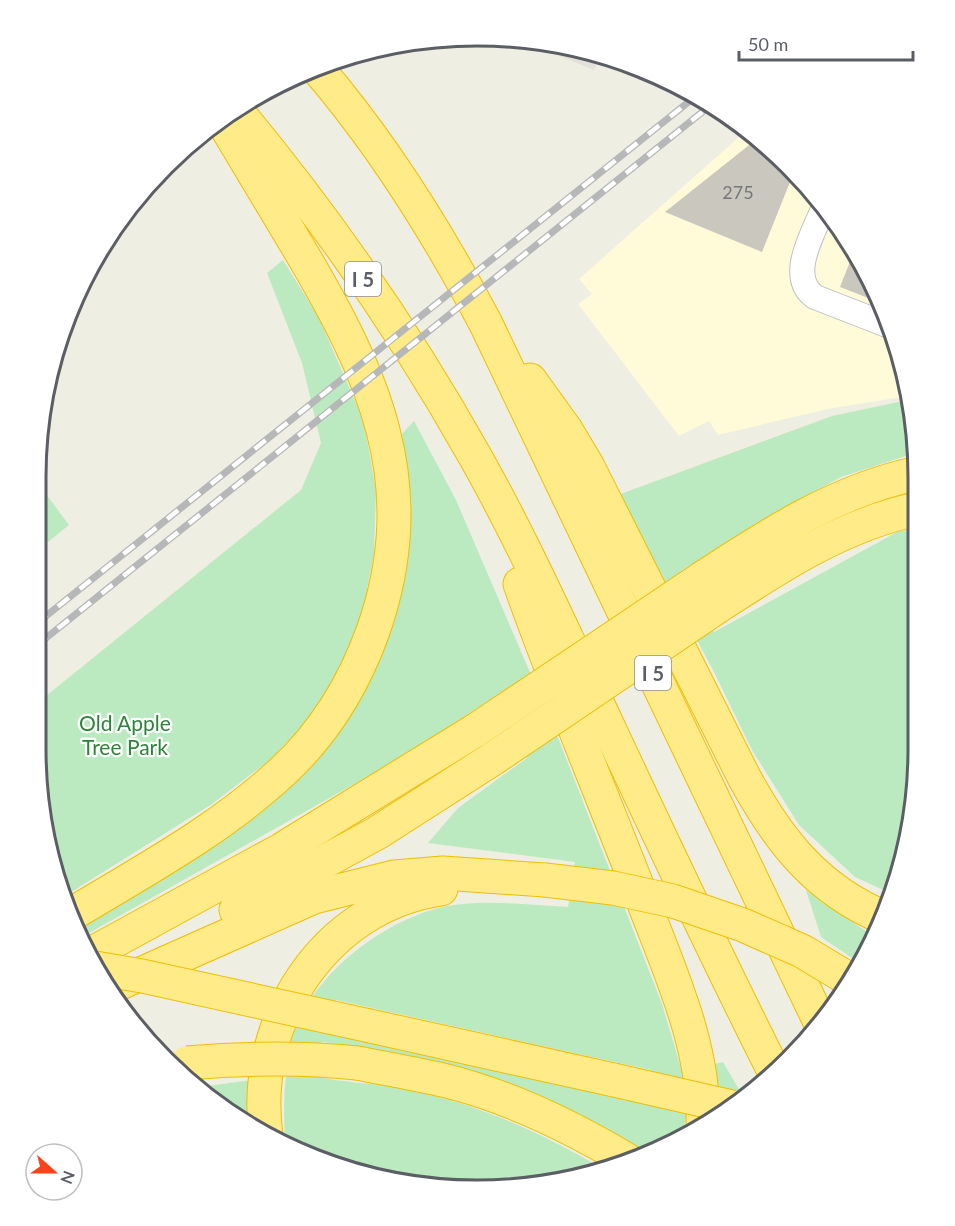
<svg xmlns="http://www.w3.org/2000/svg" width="955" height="1226" viewBox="0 0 955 1226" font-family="Lato,sans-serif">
  <rect width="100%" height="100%" fill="#efeee2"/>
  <polygon fill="#fffad7" points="748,129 809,186 860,256 896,336 908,396 828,409 718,435 709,421 679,436 578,304 592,294 579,279"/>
  <polygon fill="#e3e1da" points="550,44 591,51 601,54 594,70 547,51"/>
  <g fill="#bceac0" fill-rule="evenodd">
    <polygon points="283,260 319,318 359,410 366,434 376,490 374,554 362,614 336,678 309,718 270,760 212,804 65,896 51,863 36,749 36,704 301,490 321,443 302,363 267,273"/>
    <polygon points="908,400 918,452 841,477 757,523 681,571 714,632 897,532 916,528 911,834 892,894 855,877 799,825 752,750 713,670 618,495 832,416"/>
    <path d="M414,421L456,500L559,740L662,1004L684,1078L687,1111L683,1137L644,1153L613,1133L441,1063L361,1047L322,1042L314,1076C344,1083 376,1083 405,1089C476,1103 543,1133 605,1170L592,1175L478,1190L364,1175L285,1143C283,1109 284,1076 291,1043C306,977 389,914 454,905C492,900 531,905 568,907L575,862L428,843L458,808L527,758L488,701L399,759L82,937L77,926L293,778L407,556L410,493L402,434ZM336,1000L651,1070L644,1101L324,1031Z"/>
    <polygon points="37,482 69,525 37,551"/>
    <polygon points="806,890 870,934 876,935 861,964 821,937"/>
    <polygon points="723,1062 744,1098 720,1094 715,1064"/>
    <polygon points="252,1080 256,1130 200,1087"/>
  </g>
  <g fill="#cac7bf">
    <polygon points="758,138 794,172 762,252 665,212"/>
    <polygon points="855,249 860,256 881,303 840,287"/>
  </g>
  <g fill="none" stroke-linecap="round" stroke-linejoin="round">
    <g stroke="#bdbfc5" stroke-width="26">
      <path id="street" d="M824,207C814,232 786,277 815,297L892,327"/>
    </g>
    <g stroke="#f1bd00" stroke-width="35">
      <g id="highway">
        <path d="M317,68C384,146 438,233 486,324L820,1022"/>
        <path d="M236,110C326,218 407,335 476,458C516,529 550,603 585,677C647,809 709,943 775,1073"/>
        <path d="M530,380L566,430L587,465L744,777C778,840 817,890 885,918"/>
        <path d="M704,577C771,533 838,490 918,473"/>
        <path d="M520,584C557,688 600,790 640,893C668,968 706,1045 703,1128"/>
        <path d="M717,607C780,566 842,525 917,509"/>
        <polyline points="236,910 377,833 494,758"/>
        <path d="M72,914C145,870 221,829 283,771C324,733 354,684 373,631C425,483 373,373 298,247C272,204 247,162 222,120"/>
        <polyline points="89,955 281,850 476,730"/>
        <polyline points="109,988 314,897 394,877 443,873 545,880"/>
        <polyline points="370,1026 614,1080"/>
        <path d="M357,1063C387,1069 417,1074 447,1081C510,1097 572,1127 627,1160"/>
        <path d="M266,1135C250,1021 325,906 441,889"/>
      </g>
    </g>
    <use href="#street" stroke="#fff" stroke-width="24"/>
    <use href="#highway" stroke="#ffec89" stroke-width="33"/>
    <g stroke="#b6b7b8" stroke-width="7">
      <g id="rail">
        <polyline points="36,624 696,96"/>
        <polyline points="36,646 711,105"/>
      </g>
    </g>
    <use href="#rail" stroke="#fff" stroke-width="4.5" stroke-dasharray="14" stroke-linecap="butt"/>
    <g stroke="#f1bd00" stroke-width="35" stroke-linecap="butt">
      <g id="highway-bridge">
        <polyline points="476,730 704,577"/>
        <polyline points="494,758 717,607"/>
        <polyline points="545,880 613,888 673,901 743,925 802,951 852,981"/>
        <polyline points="95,968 142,976 370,1026"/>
        <path d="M187,1063C244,1058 300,1057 357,1063"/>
        <polyline points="614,1080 732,1107"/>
      </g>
    </g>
    <use href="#highway-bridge" stroke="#ffec89" stroke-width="33"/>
  </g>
  <g text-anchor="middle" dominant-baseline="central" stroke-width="4.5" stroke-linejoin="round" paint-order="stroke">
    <g font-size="18" fill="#77787c">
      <text x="738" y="192">275</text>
    </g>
    <g fill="#fff" stroke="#8c8e93" stroke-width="1.5">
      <rect x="345" y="262" width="36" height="34" rx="4.5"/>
      <rect x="635" y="656" width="36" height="34" rx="4.5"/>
    </g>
    <g font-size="20" font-weight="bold" fill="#5b5e65">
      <text x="363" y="279">I 5</text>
      <text x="653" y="673">I 5</text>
    </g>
    <g font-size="21" fill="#2b8438" stroke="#fff">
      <text x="125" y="722">Old Apple<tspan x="125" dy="24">Tree Park</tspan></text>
    </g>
  </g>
  <path d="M0 0H955V1226H0ZM477 46H477A431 431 0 0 1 908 477V749A431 431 0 0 1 477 1180H477A431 431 0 0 1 46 749V477A431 431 0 0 1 477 46Z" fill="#fff" fill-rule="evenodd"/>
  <path fill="none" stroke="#5b5e65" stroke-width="3" d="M477 46H477A431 431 0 0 1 908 477V749A431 431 0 0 1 477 1180H477A431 431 0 0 1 46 749V477A431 431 0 0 1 477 46Z"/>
  <g transform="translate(54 1172) rotate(111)"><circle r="28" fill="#ffffff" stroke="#bdbfc1" stroke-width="1.5"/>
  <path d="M0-4.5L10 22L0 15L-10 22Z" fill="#fc421b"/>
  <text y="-9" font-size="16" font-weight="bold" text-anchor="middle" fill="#5b5e65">N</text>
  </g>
  <path d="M739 51v9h174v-9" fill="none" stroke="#5b5e65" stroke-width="3"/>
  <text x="748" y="51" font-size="18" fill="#5b5e65" stroke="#ffffff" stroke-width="4.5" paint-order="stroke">50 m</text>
</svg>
